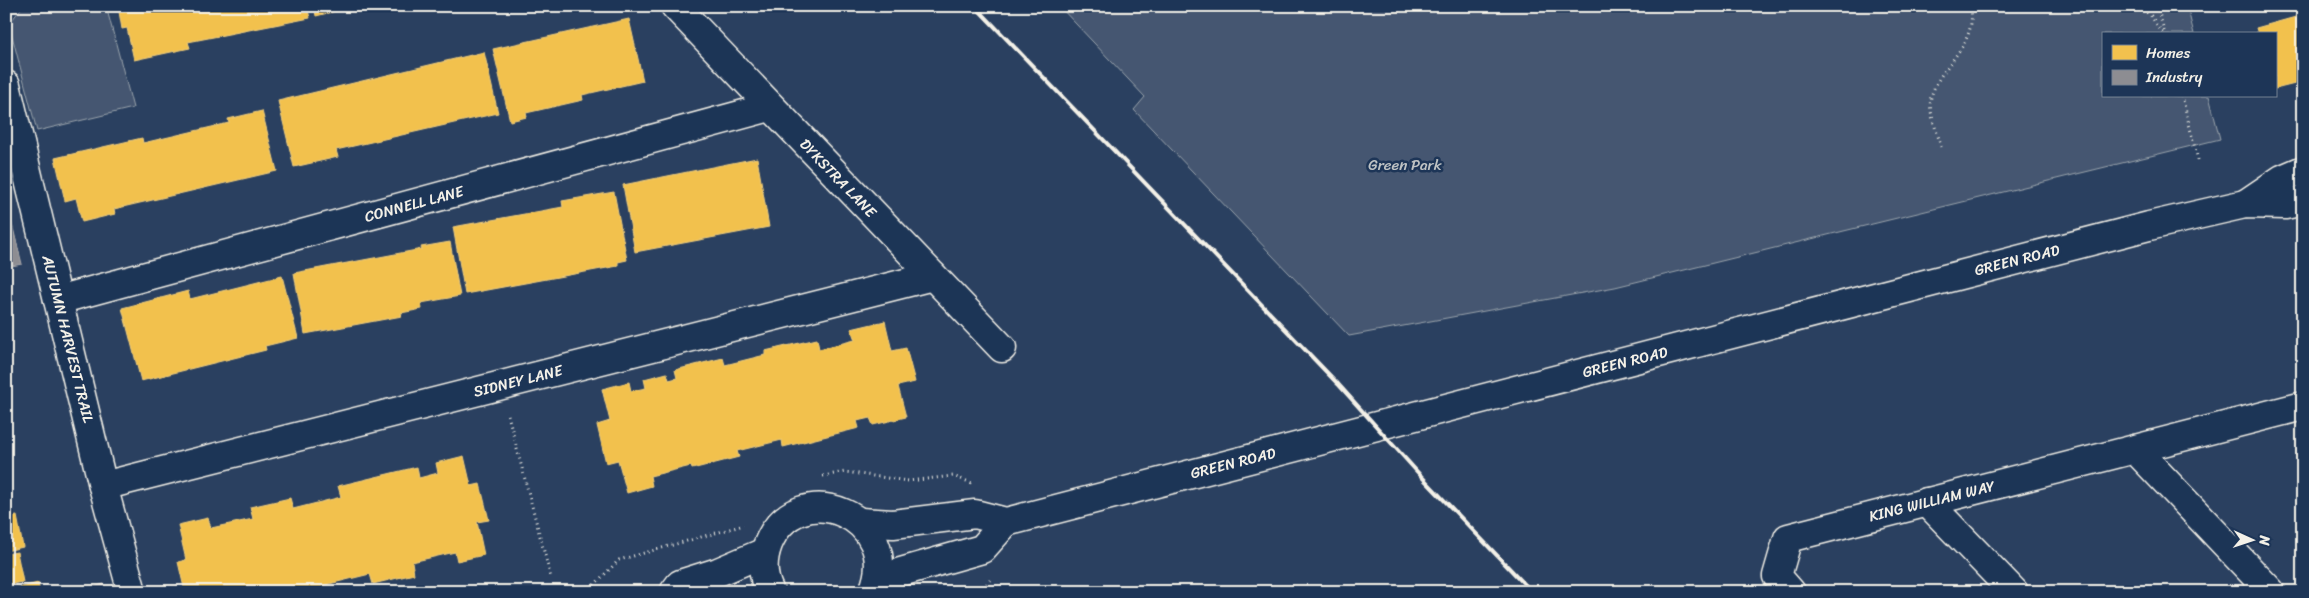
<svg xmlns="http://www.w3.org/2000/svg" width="2309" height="598" viewBox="0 0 2309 598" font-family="Sriracha,sans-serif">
  <rect width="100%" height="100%" fill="#2a4060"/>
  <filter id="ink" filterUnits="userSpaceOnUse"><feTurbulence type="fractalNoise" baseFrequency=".02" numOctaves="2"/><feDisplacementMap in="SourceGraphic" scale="10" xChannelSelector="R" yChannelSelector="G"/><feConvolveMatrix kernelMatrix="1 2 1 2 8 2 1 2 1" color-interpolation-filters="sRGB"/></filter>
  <g filter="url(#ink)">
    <g fill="#445771" stroke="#9ca4ac">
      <polygon points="23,6 106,6 133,108 37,131 11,32 12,20"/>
      <polygon points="1059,6 2187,6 2194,34 2103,34 2103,96 2209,96 2220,139 1615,287 1349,336 1134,110 1145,97"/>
    </g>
    <g fill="#f2c14e" stroke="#f3cf7c">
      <polygon points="118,6 307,6 310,18 188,42 190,48 134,60 127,28 122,29"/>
      <polygon points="314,6 356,6 316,16"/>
      <polygon points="2303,15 2303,82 2275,89 2275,34 2258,34 2256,28"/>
      <polygon points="629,19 643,81 582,95 583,100 526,113 527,117 510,121 493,49"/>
      <polygon points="484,52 498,113 336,150 338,157 294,167 278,101"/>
      <polygon points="262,111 277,171 114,209 115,214 82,222 76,198 65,201 55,158 142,138 143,143 229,123 228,119"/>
      <polygon points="757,158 769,227 635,252 623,185"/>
      <polygon points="614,192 627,260 618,262 618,266 465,294 453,227 563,207 562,201"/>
      <polygon points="450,242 460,296 421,303 422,309 401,313 402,316 305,334 294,273 422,249 421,247"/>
      <polygon points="282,276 298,338 265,346 266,350 141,381 122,308 188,291 190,299"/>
      <polygon points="885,321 892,351 906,348 915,382 898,386 906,417 873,425 870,418 857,421 859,428 783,447 782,440 737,451 739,457 692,469 691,466 650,476 652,486 627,493 618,460 606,463 597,425 610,421 602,389 629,382 631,391 646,388 644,379 667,373 669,380 677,378 675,370 723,358 725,365 765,355 765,351 817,339 819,349 855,340 851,329"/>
      <polygon points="6,450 10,471 6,472"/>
      <polygon points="464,456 471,486 480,484 489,520 477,522 484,555 457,561 455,552 412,562 414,574 373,584 370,574 321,586 323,592 185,592 178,562 186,560 178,525 208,518 211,528 253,519 250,507 290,498 293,509 341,497 338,486 417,467 419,478 438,473 436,463"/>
      <polygon points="6,481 12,507 6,509"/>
      <polygon points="17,516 23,547 6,551 6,518"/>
      <polygon points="17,552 23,582 6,585 6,554"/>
      <polygon points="38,583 40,592 6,592 6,591"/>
    </g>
    <g fill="#8d8d92" stroke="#acabac">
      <polygon points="6,216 10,216 22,264 6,267"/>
      <polygon points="104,584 105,592 75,592"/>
    </g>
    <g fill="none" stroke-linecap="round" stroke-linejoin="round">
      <g stroke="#f4f1e8" stroke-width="31">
        <g id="street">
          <polyline points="675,6 1002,348"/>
          <polyline points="6,85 103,486 132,592"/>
          <polyline points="58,300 770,107"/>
          <polyline points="2135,449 2271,592"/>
          <polyline points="103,486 933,276"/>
          <polyline points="1927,502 2014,592"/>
          <polyline points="1791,592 1777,576 1788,538 2303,406"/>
        </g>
      </g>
      <g stroke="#f4f1e8" stroke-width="31">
        <g id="secondary">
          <polyline points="2245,204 2282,179 2303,170"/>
          <polyline points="860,522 893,524 975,514 1006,522 2149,226 2245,204 2285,205 2303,201"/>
          <polyline points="877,582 901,572 982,549 1006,522"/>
          <polyline points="674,592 680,584 718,572 765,552"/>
          <path d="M770,592C762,577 762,560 768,544C797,472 905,517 873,592"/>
        </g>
      </g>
      <g stroke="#f4f1e8" stroke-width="3" stroke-dasharray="1 4" stroke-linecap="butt">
        <polyline points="1943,6 1955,9 1975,6"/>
        <polyline points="2139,6 2151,16 2163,34"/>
        <polyline points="2157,6 2165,34"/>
        <polyline points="2182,96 2198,160"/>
        <path d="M1941,147C1938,132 1926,109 1932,94C1942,63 1976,47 1971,8"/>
        <polyline points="508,415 551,578"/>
        <polyline points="823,476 845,472 908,481 953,476 972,483"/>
        <polyline points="587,592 619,560 744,525"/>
        <polyline points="980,592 990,580"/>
      </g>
      <use href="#street" stroke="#1d3557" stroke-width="28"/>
      <use href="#secondary" stroke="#1d3557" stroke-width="28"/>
      <polyline stroke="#f4f1e8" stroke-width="4" points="975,6 1338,384 1421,476 1532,592"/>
    </g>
  </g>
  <g text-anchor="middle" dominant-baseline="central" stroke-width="5" stroke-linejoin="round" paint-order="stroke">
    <g font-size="15" fill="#bfc3c4" stroke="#1d3557">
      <text x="1405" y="165">Green Park</text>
    </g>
    <g font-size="15" fill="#f4f1e8" stroke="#1d3557">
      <text transform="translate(838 178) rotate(46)">DYKSTRA LANE</text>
      <text transform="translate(414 204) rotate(-15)">CONNELL LANE</text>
      <text transform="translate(2017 260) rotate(-14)">GREEN ROAD</text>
      <text transform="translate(68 339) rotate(76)">AUTUMN HARVEST TRAIL</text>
      <text transform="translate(1625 362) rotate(-14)">GREEN ROAD</text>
      <text transform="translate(518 381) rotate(-14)">SIDNEY LANE</text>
      <text transform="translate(1233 463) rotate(-14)">GREEN ROAD</text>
      <text transform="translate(1932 501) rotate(-14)">KING WILLIAM WAY</text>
    </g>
  </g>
  <rect width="2309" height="598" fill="none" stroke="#1d3557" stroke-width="25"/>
  <rect x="12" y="12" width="2284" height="573" fill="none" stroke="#f4f1e8" stroke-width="2" filter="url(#ink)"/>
  <rect x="2102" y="32" width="175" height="65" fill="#1d3557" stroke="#738091"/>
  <rect x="2112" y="45" width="25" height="15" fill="#f2c14e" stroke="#738091"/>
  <text x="2146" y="58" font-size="15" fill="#f4f1e8">Homes</text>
  <rect x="2112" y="70" width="25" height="15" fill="#8d8d92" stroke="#738091"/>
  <text x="2146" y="82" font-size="15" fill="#f4f1e8">Industry</text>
  <g transform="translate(2252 540) rotate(93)" stroke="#1d3557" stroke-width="4" paint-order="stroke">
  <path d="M0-4L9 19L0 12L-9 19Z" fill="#f4f1e8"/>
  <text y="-8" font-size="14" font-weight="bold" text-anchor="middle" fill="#f4f1e8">N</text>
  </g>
</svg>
